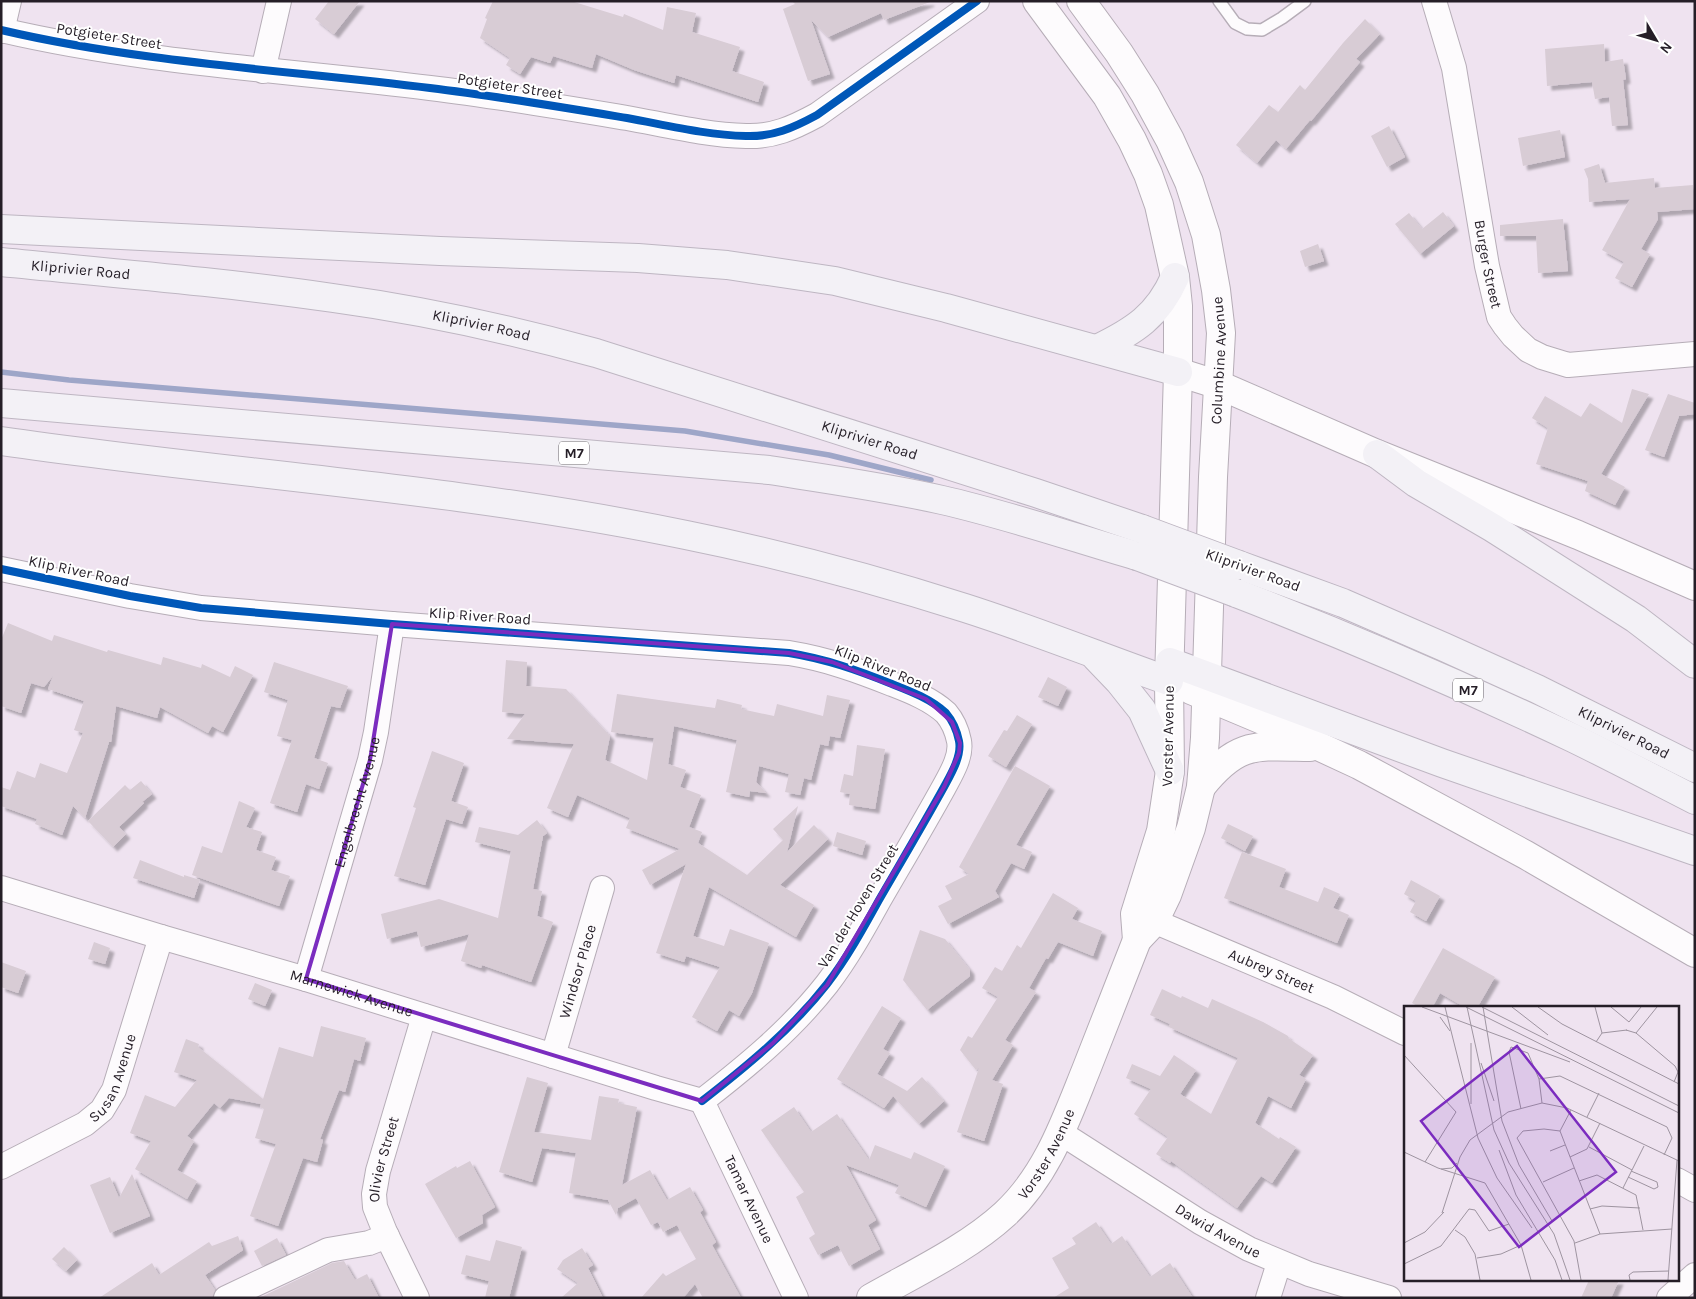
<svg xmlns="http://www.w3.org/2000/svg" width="1696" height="1299" viewBox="0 0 1696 1299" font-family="Karla,sans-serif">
  <defs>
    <filter id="shadow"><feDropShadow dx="4.5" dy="4.5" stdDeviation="1" flood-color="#0004"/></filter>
  </defs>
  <rect width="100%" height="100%" fill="#efe3f0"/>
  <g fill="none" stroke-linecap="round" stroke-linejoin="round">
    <polyline stroke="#9ea6c8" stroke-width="5.5" points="1,372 69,380 685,431 829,455 931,480"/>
  </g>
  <g fill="#d8ccd5" filter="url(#shadow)">
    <polygon points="329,1 360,1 334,34 315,19"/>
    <polygon points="493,1 571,1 623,17 624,14 663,30 667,7 696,13 692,32 740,47 732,71 764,82 758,102 676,75 674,83 634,70 596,54 592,68 553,56 550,63 531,57 520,74 506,65 510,58 480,38 487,19 485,18"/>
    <polygon points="792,1 930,1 930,2 884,20 881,13 828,37 811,20 830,74 808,81 783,9 795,4"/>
    <polygon points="1365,19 1380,34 1356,59 1360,62 1311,121 1310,120 1286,149 1276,140 1257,163 1236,145 1269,105 1278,112 1300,85 1305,90 1343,43"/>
    <polygon points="1604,44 1605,62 1623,59 1626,79 1623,80 1628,125 1612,126 1609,97 1595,99 1592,82 1547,86 1545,49"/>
    <polygon points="1389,126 1405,157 1387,167 1371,136"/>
    <polygon points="1560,130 1565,157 1523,166 1518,138"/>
    <polygon points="1599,164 1605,183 1654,178 1655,188 1693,185 1695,209 1657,212 1658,219 1641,249 1650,254 1632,287 1615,278 1624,262 1602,250 1630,199 1589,202 1588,179 1584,169"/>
    <polygon points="1443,212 1454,226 1420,254 1395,224 1409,213 1422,229"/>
    <polygon points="1563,219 1568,271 1538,273 1536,236 1500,236 1500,225"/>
    <polygon points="1318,244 1324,261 1305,267 1300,251"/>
    <polygon points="1632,389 1649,394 1601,474 1625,487 1615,505 1585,491 1588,481 1536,464 1548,428 1532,418 1545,396 1581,417 1590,403 1622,423"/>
    <polygon points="1668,394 1695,403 1695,414 1679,416 1664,457 1645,450"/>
    <polygon points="8,623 52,641 54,635 107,652 108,650 161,665 163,657 201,668 202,664 230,677 235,666 253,675 223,732 212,726 208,733 160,707 157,718 116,706 111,742 109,742 85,818 73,806 62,835 35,824 37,819 1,806 1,787 10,790 17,771 35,778 40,763 67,773 83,733 74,730 84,701 48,689 53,676 44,687 31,683 21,713 1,706 1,640"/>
    <polygon points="506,660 527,662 526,686 566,689 610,736 605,760 647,780 654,738 611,732 617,694 715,708 717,699 742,705 741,709 774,716 777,704 823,716 827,695 850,700 840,738 830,736 828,746 820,744 811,780 804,778 800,795 785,792 789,774 759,766 756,782 766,793 750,791 749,797 726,792 737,740 674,726 668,764 686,770 680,787 701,795 689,827 702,832 698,843 747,875 783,840 773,829 798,806 787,852 814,825 828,839 780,885 814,905 796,937 709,887 693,936 724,946 730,929 769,943 752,993 739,1016 729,1010 717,1031 692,1017 720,967 686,956 684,962 656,953 686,864 650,885 642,870 680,849 626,828 630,818 577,795 568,817 547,808 574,744 507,739 525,714 502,712"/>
    <polygon points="274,662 348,686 340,708 331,706 314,758 328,763 319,789 306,784 297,812 270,803 292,740 277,736 288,700 264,692"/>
    <polygon points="1048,677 1067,687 1058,706 1038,697"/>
    <polygon points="1017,715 1032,724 1006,767 988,756 1004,730 1007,731"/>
    <polygon points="857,745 885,749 875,809 849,805 850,794 840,792 844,774 853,776"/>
    <polygon points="432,751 464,763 451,801 468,807 462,824 446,819 425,885 394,876 416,808 413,807"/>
    <polygon points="1015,766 1050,786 1016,845 1032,852 1024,869 1011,863 995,891 999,897 948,924 938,906 952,899 945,886 969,874 959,867"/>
    <polygon points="141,781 152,794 142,802 144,803 119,827 126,834 113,847 88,821 125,785 130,790"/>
    <polygon points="239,801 255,808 246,827 262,832 256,850 276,857 271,870 290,876 279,906 192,875 202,846 222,853"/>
    <polygon points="537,820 547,833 543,836 533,889 542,891 537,916 553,922 531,982 482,965 481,968 461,961 469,934 421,947 417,931 387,939 381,914 439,899 498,918 511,851 475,842 479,827 518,835"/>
    <polygon points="1228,824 1253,836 1245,851 1221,838"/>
    <polygon points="837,832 866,841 862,855 833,846"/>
    <polygon points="1242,852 1286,869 1279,887 1318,902 1324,887 1340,894 1333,908 1349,915 1337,943 1224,898"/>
    <polygon points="140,860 184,877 184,875 200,880 194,898 133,878"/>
    <polygon points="1411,880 1440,896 1426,921 1410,912 1416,901 1404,894"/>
    <polygon points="1053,893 1078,908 1072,919 1102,931 1093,956 1058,942 1048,959 1046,958 1029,988 1036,992 1005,1040 1013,1045 992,1080 1003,1084 984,1141 957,1132 979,1068 976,1070 960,1050 968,1036 972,1038 998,997 982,988 995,967 1002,971 1017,945 1021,948"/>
    <polygon points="920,930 945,939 970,970 970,976 927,1010 903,980"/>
    <polygon points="94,942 110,948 105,964 88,959"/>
    <polygon points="1443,948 1495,977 1477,1008 1466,1008 1440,993 1432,1008 1421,1008 1412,1003"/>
    <polygon points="1,962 26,971 18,993 1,987"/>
    <polygon points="255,983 272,990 265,1006 248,999"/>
    <polygon points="1162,989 1181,998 1182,996 1208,1008 1212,999 1263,1022 1288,1036 1288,1038 1313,1055 1299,1075 1306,1079 1291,1108 1268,1096 1255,1123 1279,1139 1280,1137 1296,1147 1272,1183 1261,1176 1237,1208 1171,1161 1170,1163 1156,1154 1168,1137 1134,1114 1151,1089 1126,1078 1132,1064 1160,1076 1174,1055 1196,1070 1180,1094 1211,1114 1238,1058 1169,1027 1170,1024 1150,1015"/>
    <polygon points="882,1006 901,1018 883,1049 890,1053 877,1074 907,1091 922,1077 944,1101 919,1124 893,1096 884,1108 837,1079"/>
    <polygon points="321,1026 366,1038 360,1061 354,1059 345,1092 339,1090 320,1139 323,1140 317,1162 303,1158 278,1226 250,1216 276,1144 255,1138 264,1109 260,1107 261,1104 229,1098 220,1108 214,1103 187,1136 194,1141 177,1170 197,1181 187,1199 135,1169 151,1141 130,1133 145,1095 175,1107 197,1080 174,1072 186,1039 199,1044 198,1047 263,1099 279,1047 313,1057"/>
    <polygon points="527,1077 548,1083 534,1132 591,1140 599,1096 619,1099 618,1103 637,1107 622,1185 650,1170 667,1200 690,1187 703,1210 700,1212 716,1242 712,1245 741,1298 703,1298 695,1284 683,1298 641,1298 663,1273 666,1276 696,1259 677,1225 663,1232 658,1222 651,1225 636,1198 618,1208 616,1215 608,1200 569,1193 576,1153 542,1148 532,1182 499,1172"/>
    <polygon points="794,1107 811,1132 837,1114 869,1160 875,1145 911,1159 914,1152 945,1166 926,1207 895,1193 899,1185 846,1165 876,1220 868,1225 880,1249 849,1266 838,1245 818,1255 809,1238 815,1234 796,1197 804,1192 761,1130"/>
    <polygon points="470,1161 495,1207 482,1215 483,1223 456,1238 425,1184 456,1166 457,1168"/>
    <polygon points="132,1174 150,1216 110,1233 90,1185 110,1177 119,1198"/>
    <polygon points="1096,1222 1111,1244 1122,1236 1150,1277 1170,1263 1193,1298 1053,1298 1069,1288 1052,1258 1076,1244 1072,1238"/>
    <polygon points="238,1236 243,1250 205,1275 215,1290 212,1298 99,1298 152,1263 159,1275 209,1242 212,1246"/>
    <polygon points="277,1238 286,1255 262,1266 254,1251"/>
    <polygon points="496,1240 522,1247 509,1298 485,1298 489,1281 461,1274 466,1255 490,1261"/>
    <polygon points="64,1247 77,1260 66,1271 52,1259"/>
    <polygon points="582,1248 593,1265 588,1268 603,1298 561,1298 578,1283 557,1269 563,1260"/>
    <polygon points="344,1261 355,1280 367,1274 379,1298 259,1298 332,1263"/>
    <polygon points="1589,1280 1619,1280 1611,1298 1581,1298"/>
  </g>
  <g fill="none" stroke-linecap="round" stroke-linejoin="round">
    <g stroke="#b6adb7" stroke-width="14">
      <polyline id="service" points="1219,1 1235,23 1247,29 1262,30 1282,18 1305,1"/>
    </g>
    <g stroke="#b6adb7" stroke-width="26">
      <g id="minor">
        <path id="s1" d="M1434,1L1454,68L1487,266L1499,317L1505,326L1513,336L1528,350L1542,357L1568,365L1695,354"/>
        <path d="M1,30C142,63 286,70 430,88C496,96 561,107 627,118C666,125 706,135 746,136C773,137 793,128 817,115L977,1"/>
        <polyline points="2,31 9,1"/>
        <polyline points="263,71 279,1"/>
        <path d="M1,569L130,596L201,608L392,624L789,653C826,659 857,670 892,684C910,691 931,699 946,713C952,720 957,731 959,741C962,756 951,774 944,787C923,825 901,862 879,900C863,929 847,958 827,984C791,1030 747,1066 702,1101"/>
        <path id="s2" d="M1,888L161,937L306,979L656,1088L702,1101"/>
        <path id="s3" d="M1137,914L1333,997L1405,1033"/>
        <path id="s4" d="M306,979L370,760L376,732L392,624"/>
        <path id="s5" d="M553,1056L602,888"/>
        <path id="s6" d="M702,1101L796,1298"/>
        <path id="s7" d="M1061,1133L1200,1222L1249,1249L1309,1274L1389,1298"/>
        <path id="s8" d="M1,1167L85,1124L102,1110L114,1090L161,937"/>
        <polyline points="1677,1180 1695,1190"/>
        <polyline points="226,1298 328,1250 369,1243 387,1236"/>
        <path id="s9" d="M417,1298L385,1232L375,1207L374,1194L378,1171L424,1016"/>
        <polyline points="1268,1298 1279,1263"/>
        <polyline points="1669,1298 1695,1275"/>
      </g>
    </g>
    <g stroke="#b6adb7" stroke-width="30">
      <g id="secondary">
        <polyline points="1037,1 1107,96 1132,140 1148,174 1159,205 1175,277 1178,306 1178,372 1169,681 1170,771 1161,831 1135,914 1137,940"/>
        <polyline points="1178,372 1219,385 1377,454 1578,535 1695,586"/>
        <polyline points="1191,690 1260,719 1359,765 1526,855 1695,953"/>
        <path d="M1201,787C1238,741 1255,746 1310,747"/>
        <path id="s10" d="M871,1298C915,1273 968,1248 1005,1214C1047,1175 1065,1122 1086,1070C1103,1027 1120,983 1137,940L1154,922L1167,895L1191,828L1201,787L1205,738L1213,477L1221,333L1216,290L1206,235L1189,182L1170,140L1145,94L1119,53L1081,1"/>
      </g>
    </g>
    <g stroke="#beb6c2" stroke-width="30">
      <g id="primary">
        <polyline points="1,229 440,251 638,258 727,265 835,281 946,308 1178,372"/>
        <path id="s11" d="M1,262C112,273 223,282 333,298C421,310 509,329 596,353L1036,493L1142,529"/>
        <path d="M1097,349C1134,331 1158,316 1175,277"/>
        <path d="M1,403L769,470C827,479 885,487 942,500C1008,515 1072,537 1137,556"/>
        <path d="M1,441C229,474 460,488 686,535C780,554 874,579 965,608C1034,630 1101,657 1169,681"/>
        <polyline points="1377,454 1416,483 1493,528 1636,619 1695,664"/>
        <path id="s12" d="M1239,565L1343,603L1444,647L1537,689L1695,768"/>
        <path d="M1236,593C1350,637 1463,686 1573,738C1614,758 1654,779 1695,800"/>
        <polyline points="1096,657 1119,681 1142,710 1170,771"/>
        <polyline points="1170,662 1442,763 1695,851"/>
      </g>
    </g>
    <use href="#service" stroke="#fdfbfd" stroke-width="11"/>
    <use href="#minor" stroke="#fdfbfd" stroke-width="24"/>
    <use href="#secondary" stroke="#fdfbfd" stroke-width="28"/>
    <use href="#primary" stroke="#f3f1f6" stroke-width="28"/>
    <g stroke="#beb6c2" stroke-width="30" stroke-linecap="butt">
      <g id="primary-bridge">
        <polyline points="1142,529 1239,565"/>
        <polyline points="1137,556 1236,593"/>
      </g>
    </g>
    <use href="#primary-bridge" stroke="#f3f1f6" stroke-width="28"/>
    <g stroke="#fff" stroke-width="11">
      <g id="cycleway">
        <path d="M1,30C142,63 286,70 430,88C496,96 561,107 627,118C666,125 706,135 746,136C773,137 793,128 817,115L977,1"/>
        <path d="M1,569L130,596L201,608L392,624L789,653C826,659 857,670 892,684C910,691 931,699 946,713C952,720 957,731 959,741C962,756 951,774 944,787C923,825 901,862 879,900C863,929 847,958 827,984C791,1030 747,1066 702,1101"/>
      </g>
    </g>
    <use href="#cycleway" stroke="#0057b8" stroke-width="8"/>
  </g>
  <path fill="none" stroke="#7b2cbf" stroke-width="4" stroke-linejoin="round" d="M392,624L789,653L832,662L926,699L952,722L960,743L959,753L944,787L827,985L773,1043L702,1101L306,979L370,760Z"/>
  <g text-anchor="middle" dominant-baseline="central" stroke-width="4" stroke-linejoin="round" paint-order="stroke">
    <g fill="#fff" stroke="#666268" stroke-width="1">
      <rect x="559" y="441.5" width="30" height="23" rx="4"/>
      <rect x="1453" y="678.5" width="30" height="23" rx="4"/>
    </g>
    <g font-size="14" font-weight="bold" fill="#251e27">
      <text x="574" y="453">M7</text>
      <text x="1468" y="690">M7</text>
    </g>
    <g font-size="15" fill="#251e27" stroke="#fff">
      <text transform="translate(109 36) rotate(9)">Potgieter Street</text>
      <text transform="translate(510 86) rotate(9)">Potgieter Street</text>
      <text stroke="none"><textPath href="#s1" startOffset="269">Burger Street</textPath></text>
      <text stroke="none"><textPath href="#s11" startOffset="80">Kliprivier Road</textPath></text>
      <text stroke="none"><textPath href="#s11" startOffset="485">Kliprivier Road</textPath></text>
      <text stroke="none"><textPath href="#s10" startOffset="1060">Columbine Avenue</textPath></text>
      <text stroke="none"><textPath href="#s11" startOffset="890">Kliprivier Road</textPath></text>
      <text transform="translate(1253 570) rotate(20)">Kliprivier Road</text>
      <text transform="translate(79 571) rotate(12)">Klip River Road</text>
      <text transform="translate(480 616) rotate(4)">Klip River Road</text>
      <text transform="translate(883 668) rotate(22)">Klip River Road</text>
      <text stroke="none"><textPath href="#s12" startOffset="420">Kliprivier Road</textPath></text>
      <text transform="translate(1168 736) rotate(-89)">Vorster Avenue</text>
      <text stroke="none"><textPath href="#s4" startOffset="184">Engelbrecht Avenue</textPath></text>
      <text transform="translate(858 906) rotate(-59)">Van der Hoven Street</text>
      <text stroke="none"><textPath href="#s3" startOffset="146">Aubrey Street</textPath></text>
      <text stroke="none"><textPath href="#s5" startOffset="88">Windsor Place</textPath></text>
      <text stroke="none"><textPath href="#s2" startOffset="366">Marnewick Avenue</textPath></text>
      <text stroke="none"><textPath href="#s8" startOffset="150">Susan Avenue</textPath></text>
      <text stroke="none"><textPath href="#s10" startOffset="232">Vorster Avenue</textPath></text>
      <text stroke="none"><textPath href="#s9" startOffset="149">Olivier Street</textPath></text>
      <text stroke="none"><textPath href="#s6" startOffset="109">Tamar Avenue</textPath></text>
      <text stroke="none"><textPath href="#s7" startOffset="185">Dawid Avenue</textPath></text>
    </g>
  </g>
  <g transform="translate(1404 1006)">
    <rect width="275" height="275" fill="#efe3f0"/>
    <path fill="none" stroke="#9e94a0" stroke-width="1" d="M18,1L166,56M41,1L74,132L93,172L128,222M62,1L275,107M63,1L90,124L105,157L150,228L166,274M78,1L275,100M79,1L98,115L115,159L148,215M108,1L144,29M134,1L158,18L275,78M191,1L198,27L192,36M207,1L225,16L237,1M36,11L46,25M222,24L232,27L271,60L274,66L270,76M198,27L223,24M232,27L253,1M67,37V98M0,49L52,106L21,156M77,57L90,95M135,73L156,70L263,121L268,132L260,149M117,103L105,46L107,41L124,47L135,73L138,97M183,111L195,87M156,125L140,123L119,125L113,132L170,235L177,274M156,125L196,228M156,125L167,104M185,141L228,164M95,144L112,189L151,254L158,274M146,145L161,139M0,146L34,162L81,177L117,239L127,274M166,151L183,143L196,117M37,163L48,162L53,157M224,171L250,183L254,181L253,176L227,165M175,175L193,169L232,189L239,224M139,176L170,162M219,182L240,140M186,203L198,200L236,202M38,207L56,151L66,134L104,106L138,97L163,102L275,155M51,224L61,231L71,248L76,274M0,237L21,226L40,206M171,237L196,228L268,223M73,252L97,248L117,239M0,258L37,240L65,203L71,204L85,225L105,218M226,274L225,269L229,266L265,265M264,274L273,154"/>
    <path fill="#7b2cbf" fill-opacity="0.15" stroke="#7b2cbf" stroke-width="2.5" d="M113,40L212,166L115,241L17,115Z"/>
    <rect width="275" height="275" fill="none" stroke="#251e27" stroke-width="2.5"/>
  </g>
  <rect width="1696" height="1299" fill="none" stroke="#251e27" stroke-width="5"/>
  <g transform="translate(1656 40) rotate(128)" stroke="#ffffff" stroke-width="4" paint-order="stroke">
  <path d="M0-4L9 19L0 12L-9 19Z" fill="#251e27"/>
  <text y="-8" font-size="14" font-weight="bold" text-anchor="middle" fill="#251e27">N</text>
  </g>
</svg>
